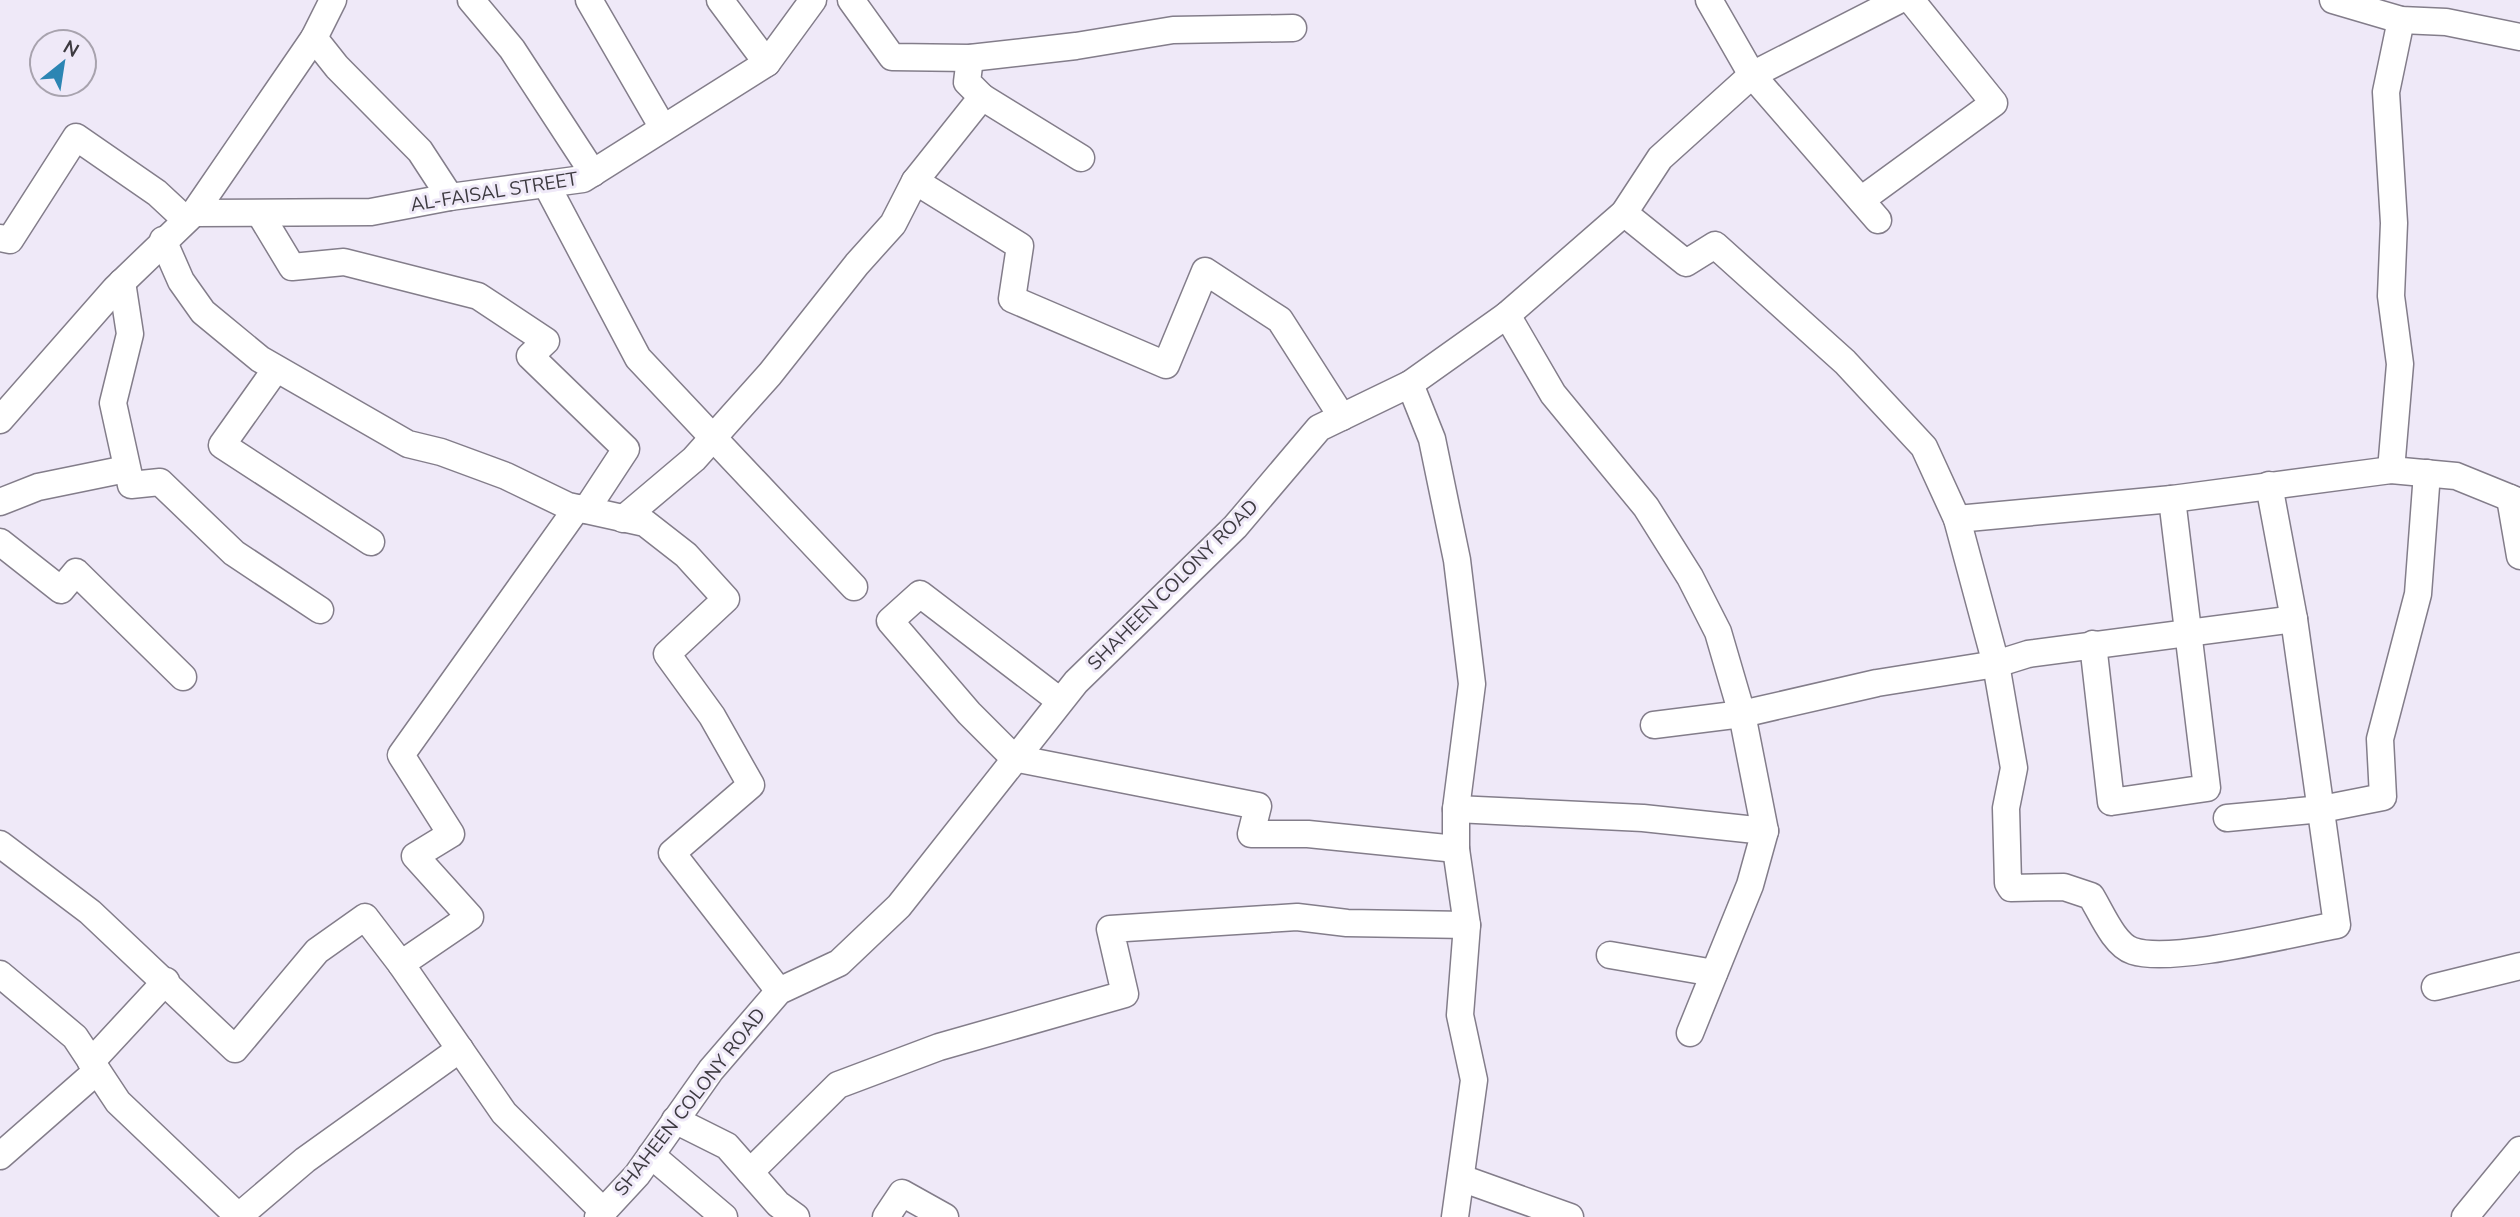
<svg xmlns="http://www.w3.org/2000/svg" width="2520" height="1217" viewBox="0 0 2520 1217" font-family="'Nunito Sans',sans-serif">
  <rect width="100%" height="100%" fill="#efe9f8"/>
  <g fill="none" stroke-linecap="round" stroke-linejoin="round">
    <g stroke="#837d8a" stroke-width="29">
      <g id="minor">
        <polyline points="471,0 512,49 593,173"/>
        <polyline points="589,0 663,128"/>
        <polyline points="720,0 767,63"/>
        <polyline points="851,0 892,57 970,58 1076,46 1173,30 1293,28"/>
        <polyline points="1709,0 1752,75 1878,220"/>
        <polyline points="2333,0 2401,20 2446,22 2520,37"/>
        <polyline points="314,38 337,67 420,151 450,197"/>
        <polyline points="982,97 1081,158"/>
        <polyline points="915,181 982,97 967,82 970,58"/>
        <polyline points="546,184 638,358 854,587"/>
        <polyline points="1861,200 1994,103 1911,0"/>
        <polyline points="194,213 371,212 450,197 583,179 767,63 813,0"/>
        <path d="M1624,213L1686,263L1715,245L1845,362L1924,447L1957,519L1996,664L2014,768L2006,808L2008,883L2011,888L2064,887L2091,896C2101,912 2114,945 2133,951C2172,964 2293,933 2337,925L2294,619L2269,485"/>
        <polyline points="260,214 292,267 344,262 478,296 546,341 530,356 626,449 586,510"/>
        <polyline points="0,238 10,240 76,137 157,193 186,220"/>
        <polyline points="163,240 181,281 203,312 260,359 408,444 441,452 506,476 568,506 645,523 686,555 726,599 667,654 712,716 751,785 672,853 779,991"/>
        <polyline points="122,282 130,334 113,403 131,485 160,482 234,553 320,610"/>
        <polyline points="1507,315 1553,394 1646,507 1690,577 1718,632 1742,714 1765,831 1750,885 1690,1033"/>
        <polyline points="276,369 222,445 371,542"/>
        <polyline points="1410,384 1432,439 1457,560 1472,684 1456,809 1456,849 1467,925 1460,1015 1474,1080 1455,1217"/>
        <polyline points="0,420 115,289 194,213 314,38 333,0"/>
        <polyline points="2391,470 2400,364 2391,296 2394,223 2386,92 2401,20"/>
        <polyline points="2510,498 2520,556"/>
        <polyline points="0,502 38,487 126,469"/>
        <polyline points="577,508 401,755 451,834 415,856 470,917 401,964 504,1113 603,1211"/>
        <polyline points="623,519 694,459 770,374 857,264 893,224 915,181 1020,246 1012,299 1166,365 1205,271 1280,320 1342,417"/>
        <polyline points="1957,519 2172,499 2391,470 2456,476 2520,502"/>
        <polyline points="0,542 61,590 76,572 183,677"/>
        <polyline points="2093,644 2111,802 2207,788 2172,499"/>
        <polyline points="1060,701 920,594 890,621 969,713 1014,758 1258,806 1251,834 1308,834 1456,849"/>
        <polyline points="1654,725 1742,714 1877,683 1996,664 2028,654 2294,619"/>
        <polyline points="1456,809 1643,818 1765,831"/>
        <polyline points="2227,818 2322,809 2383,797 2380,739 2418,594 2427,473"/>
        <polyline points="0,844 90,912 235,1049 317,951 365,917 401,964"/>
        <polyline points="1610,955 1714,973"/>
        <polyline points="0,974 75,1037 118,1102 239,1217"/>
        <polyline points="2435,987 2520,966"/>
        <polyline points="91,1062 166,981"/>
        <polyline points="675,1120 727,1146 778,1204 796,1217"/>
        <polyline points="651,1155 724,1217"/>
        <polyline points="0,1156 97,1071"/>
        <polyline points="750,1172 838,1085 939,1047 1125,994 1110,929 1297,917 1347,923 1467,925"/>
        <polyline points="1461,1178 1570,1217"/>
        <polyline points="238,1217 305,1160 460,1049"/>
        <polyline points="598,1217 637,1175 711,1070 779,991 839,963 899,906 1076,682 1235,527 1319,428 1410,384 1507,315 1624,213 1660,158 1752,75 1899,0"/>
        <polyline points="886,1217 902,1193 945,1217"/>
        <polyline points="2465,1217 2520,1150"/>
      </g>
    </g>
    <use href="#minor" stroke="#fff" stroke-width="26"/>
  </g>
  <g text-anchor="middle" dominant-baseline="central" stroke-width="6" stroke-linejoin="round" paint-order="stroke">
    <g font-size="19" fill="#3d3a40" stroke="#efe9f8">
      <text transform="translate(494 192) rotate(-9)">AL-FAISAL STREET</text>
      <text transform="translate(1173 585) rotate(-45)">SHAHEEN COLONY ROAD</text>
      <text transform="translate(690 1102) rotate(-52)">SHAHEEN COLONY ROAD</text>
    </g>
  </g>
  <g transform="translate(63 63) rotate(30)"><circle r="33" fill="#efe9f8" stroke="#a8a3ae" stroke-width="2"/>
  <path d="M0-5L12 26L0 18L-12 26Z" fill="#2c85b3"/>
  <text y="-10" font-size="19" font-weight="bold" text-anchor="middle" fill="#3d3a40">N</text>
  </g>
</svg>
